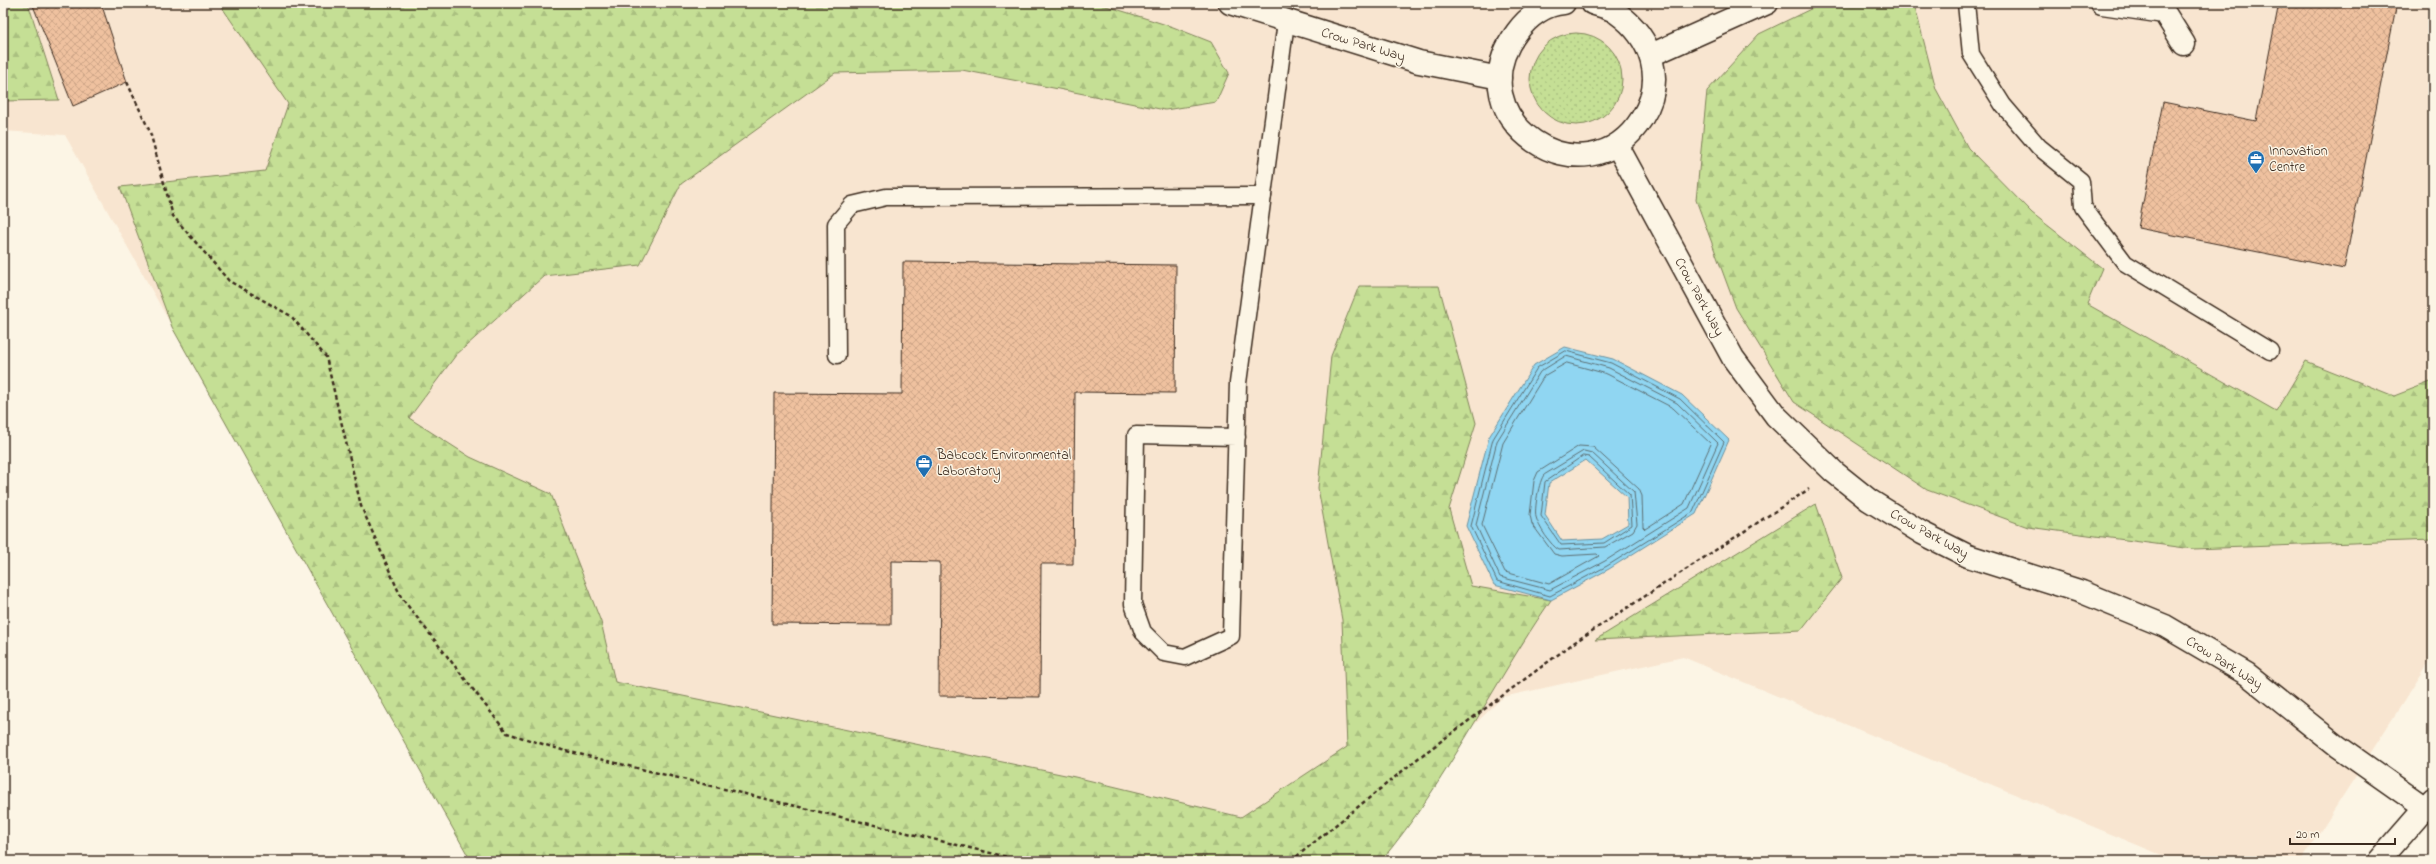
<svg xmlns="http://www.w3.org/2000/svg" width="2436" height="864" viewBox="0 0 2436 864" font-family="'Indie Flower',sans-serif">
  <defs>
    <pattern id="grass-dots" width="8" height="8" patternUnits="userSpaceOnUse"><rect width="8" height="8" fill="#c5df95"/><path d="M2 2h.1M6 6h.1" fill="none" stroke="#aac080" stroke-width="1.8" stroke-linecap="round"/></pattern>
    <pattern id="forest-firs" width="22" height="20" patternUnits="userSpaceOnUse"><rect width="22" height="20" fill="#c5df95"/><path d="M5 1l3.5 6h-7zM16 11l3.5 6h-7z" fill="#aac080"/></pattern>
    <pattern id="building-cross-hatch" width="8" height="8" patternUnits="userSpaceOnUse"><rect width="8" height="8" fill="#efc19f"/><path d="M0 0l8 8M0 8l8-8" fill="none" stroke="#cea688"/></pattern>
  </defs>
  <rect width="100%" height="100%" fill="#fcf5e5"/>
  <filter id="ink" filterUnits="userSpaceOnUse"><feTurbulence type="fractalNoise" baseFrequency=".025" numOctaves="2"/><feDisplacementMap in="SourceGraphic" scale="8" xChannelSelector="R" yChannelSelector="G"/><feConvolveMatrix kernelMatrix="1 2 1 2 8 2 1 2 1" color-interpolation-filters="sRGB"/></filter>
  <g filter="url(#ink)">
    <polygon fill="#f8e5d0" points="3,3 2433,3 2433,656 2301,861 2176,861 1683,657 1503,697 1333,861 471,861 65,135 3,131"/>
    <circle fill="url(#grass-dots)" stroke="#80845a" cx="1576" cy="79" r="46"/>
    <g fill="url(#forest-firs)" stroke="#80845a">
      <polygon points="3,3 28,3 59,100 3,101"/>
      <path d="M219,3H1097L1173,27L1211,42L1229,73L1216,102L1165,110L962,70L835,73L681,184L640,265L544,276L456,355L409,418L470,457L551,494L601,622L615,682L1075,777L1241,817L1347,747L1342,620L1318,488L1331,356L1359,286H1439L1476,423L1449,509L1471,586L1551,600C1492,685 1447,782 1381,861H471L172,327L120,187L265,171L288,104Z"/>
      <polygon points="1823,3 1914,3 1936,89 1968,148 2032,213 2102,268 2087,304 2276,411 2306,361 2394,396 2433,381 2433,540 2193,549 2028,527 1927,490 1794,402 1736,308 1696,200 1707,91 1759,34"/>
      <polygon points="1816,504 1842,578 1801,630 1595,640"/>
    </g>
    <path fill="#90d6f2" stroke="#6e919d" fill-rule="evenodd" d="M1565,347L1613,359L1682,395L1729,440L1696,514L1609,569L1551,600L1494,585L1466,526L1489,437L1534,365ZM1586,460L1627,497L1628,524L1602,539L1562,541L1545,515L1549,483Z"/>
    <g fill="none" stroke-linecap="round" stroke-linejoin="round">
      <g stroke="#5d6f73" stroke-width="1">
        <polygon points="1566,351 1611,363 1680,399 1724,442 1693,512 1607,566 1550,596 1497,581 1471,526 1493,439 1537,368"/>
        <polygon points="1566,356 1609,368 1677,403 1718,443 1689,508 1605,561 1550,590 1500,577 1476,525 1497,441 1540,372"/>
        <polygon points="1567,363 1607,374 1673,408 1711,444 1684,504 1645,529 1643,527 1642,496 1639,489 1593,447 1579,446 1538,472 1534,481 1530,515 1532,524 1554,554 1562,556 1597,554 1599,556 1549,584 1505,572 1482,525 1503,443 1544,376"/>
        <path d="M1584,451L1592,453L1634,492L1637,524L1633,531L1605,547L1559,550C1551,546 1538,526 1536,517C1534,510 1539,480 1544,475Z"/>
        <polygon points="1583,456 1589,457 1630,495 1632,525 1604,543 1561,545 1541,516 1545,482"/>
      </g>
    </g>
    <g fill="url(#building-cross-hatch)" stroke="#3b2a1e">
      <polygon points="32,3 101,3 127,82 73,106"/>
      <polygon points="2279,3 2397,3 2344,269 2138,228 2163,102 2256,121"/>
      <polygon points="903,262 1176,265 1175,393 1075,392 1073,564 1041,564 1040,697 939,696 940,562 891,561 891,625 772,624 774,393 902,394"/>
    </g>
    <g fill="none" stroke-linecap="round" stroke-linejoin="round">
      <g stroke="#3b2a1e" stroke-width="19">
        <g id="lane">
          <polyline points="1966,3 1971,54 2003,105 2039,147 2081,181 2083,207 2125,263 2270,351"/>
          <polyline points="837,355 836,224 852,205 886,197 1263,196"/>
          <polyline points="1237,437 1136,435 1133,604 1143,632 1164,653 1185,657 1231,636 1238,383 1286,22"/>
        </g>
      </g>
      <g stroke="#3b2a1e" stroke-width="25">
        <g id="street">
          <polyline points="1230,3 1419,62 1500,78"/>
          <path d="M1564,3C1545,4 1528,17 1517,32C1452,119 1586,208 1642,118C1666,80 1652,38 1617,13C1611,8 1600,6 1592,3"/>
          <polyline points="2102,3 2164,12 2184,44"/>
          <polyline points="1651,55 1767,3"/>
          <polyline points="1617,145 1733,358 1776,416 1834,472 1869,500 1922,533 1968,556 2082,592 2165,626 2247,674 2337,746 2425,808 2433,811"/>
        </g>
      </g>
      <g stroke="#3b2a1e" stroke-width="25">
        <polyline id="highway" points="2379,861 2433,799"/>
      </g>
      <g stroke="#3b2a1e" stroke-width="2.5" stroke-dasharray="4 3" stroke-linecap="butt">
        <polyline points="127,82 150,132 173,216 229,281 291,316 326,357 361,506 401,597 507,733 562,750 1024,861"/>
        <polyline points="1291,861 1421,756 1575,642 1809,489"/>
      </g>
      <use href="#lane" stroke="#fcf5e5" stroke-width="16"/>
      <use href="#street" stroke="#fcf5e5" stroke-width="22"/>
      <use href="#highway" stroke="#fcf5e5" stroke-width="22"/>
    </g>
  </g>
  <defs>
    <g id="office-pin" transform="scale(0.9)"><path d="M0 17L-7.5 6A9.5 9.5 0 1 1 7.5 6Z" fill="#1f6fb2" stroke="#fcf5e5"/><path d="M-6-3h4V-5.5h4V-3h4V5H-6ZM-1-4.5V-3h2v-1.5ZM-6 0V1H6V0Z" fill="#fff"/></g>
  </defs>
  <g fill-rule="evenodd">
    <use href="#office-pin" x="2256" y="159"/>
    <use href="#office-pin" x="924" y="463"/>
  </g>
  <g text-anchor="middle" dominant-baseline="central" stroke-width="3" stroke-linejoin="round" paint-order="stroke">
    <g font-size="14" fill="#3b2a1e" stroke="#fcf5e5">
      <text transform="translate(1363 45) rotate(17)">Crow Park Way</text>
      <text transform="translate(1699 297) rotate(61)">Crow Park Way</text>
      <text transform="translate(1929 534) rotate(29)">Crow Park Way</text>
      <text transform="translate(2224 663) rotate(32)">Crow Park Way</text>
    </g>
    <g font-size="14" fill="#3b2a1e" stroke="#fcf5e5" text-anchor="start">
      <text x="2269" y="151">Innovation<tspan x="2269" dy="16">Centre</tspan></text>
      <text x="937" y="455">Babcock Environmental<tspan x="937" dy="16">Laboratory</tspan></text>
    </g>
  </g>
  <rect width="2436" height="864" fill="none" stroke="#fcf5e5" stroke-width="16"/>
  <rect x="8" y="8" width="2420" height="848" fill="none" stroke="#3b2a1e" stroke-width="1.5" filter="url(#ink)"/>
  <path d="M2290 838v6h105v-6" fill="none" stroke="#3b2a1e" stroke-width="2"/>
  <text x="2296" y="838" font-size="12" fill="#3b2a1e" stroke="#fcf5e5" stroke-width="3" paint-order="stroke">20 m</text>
</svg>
